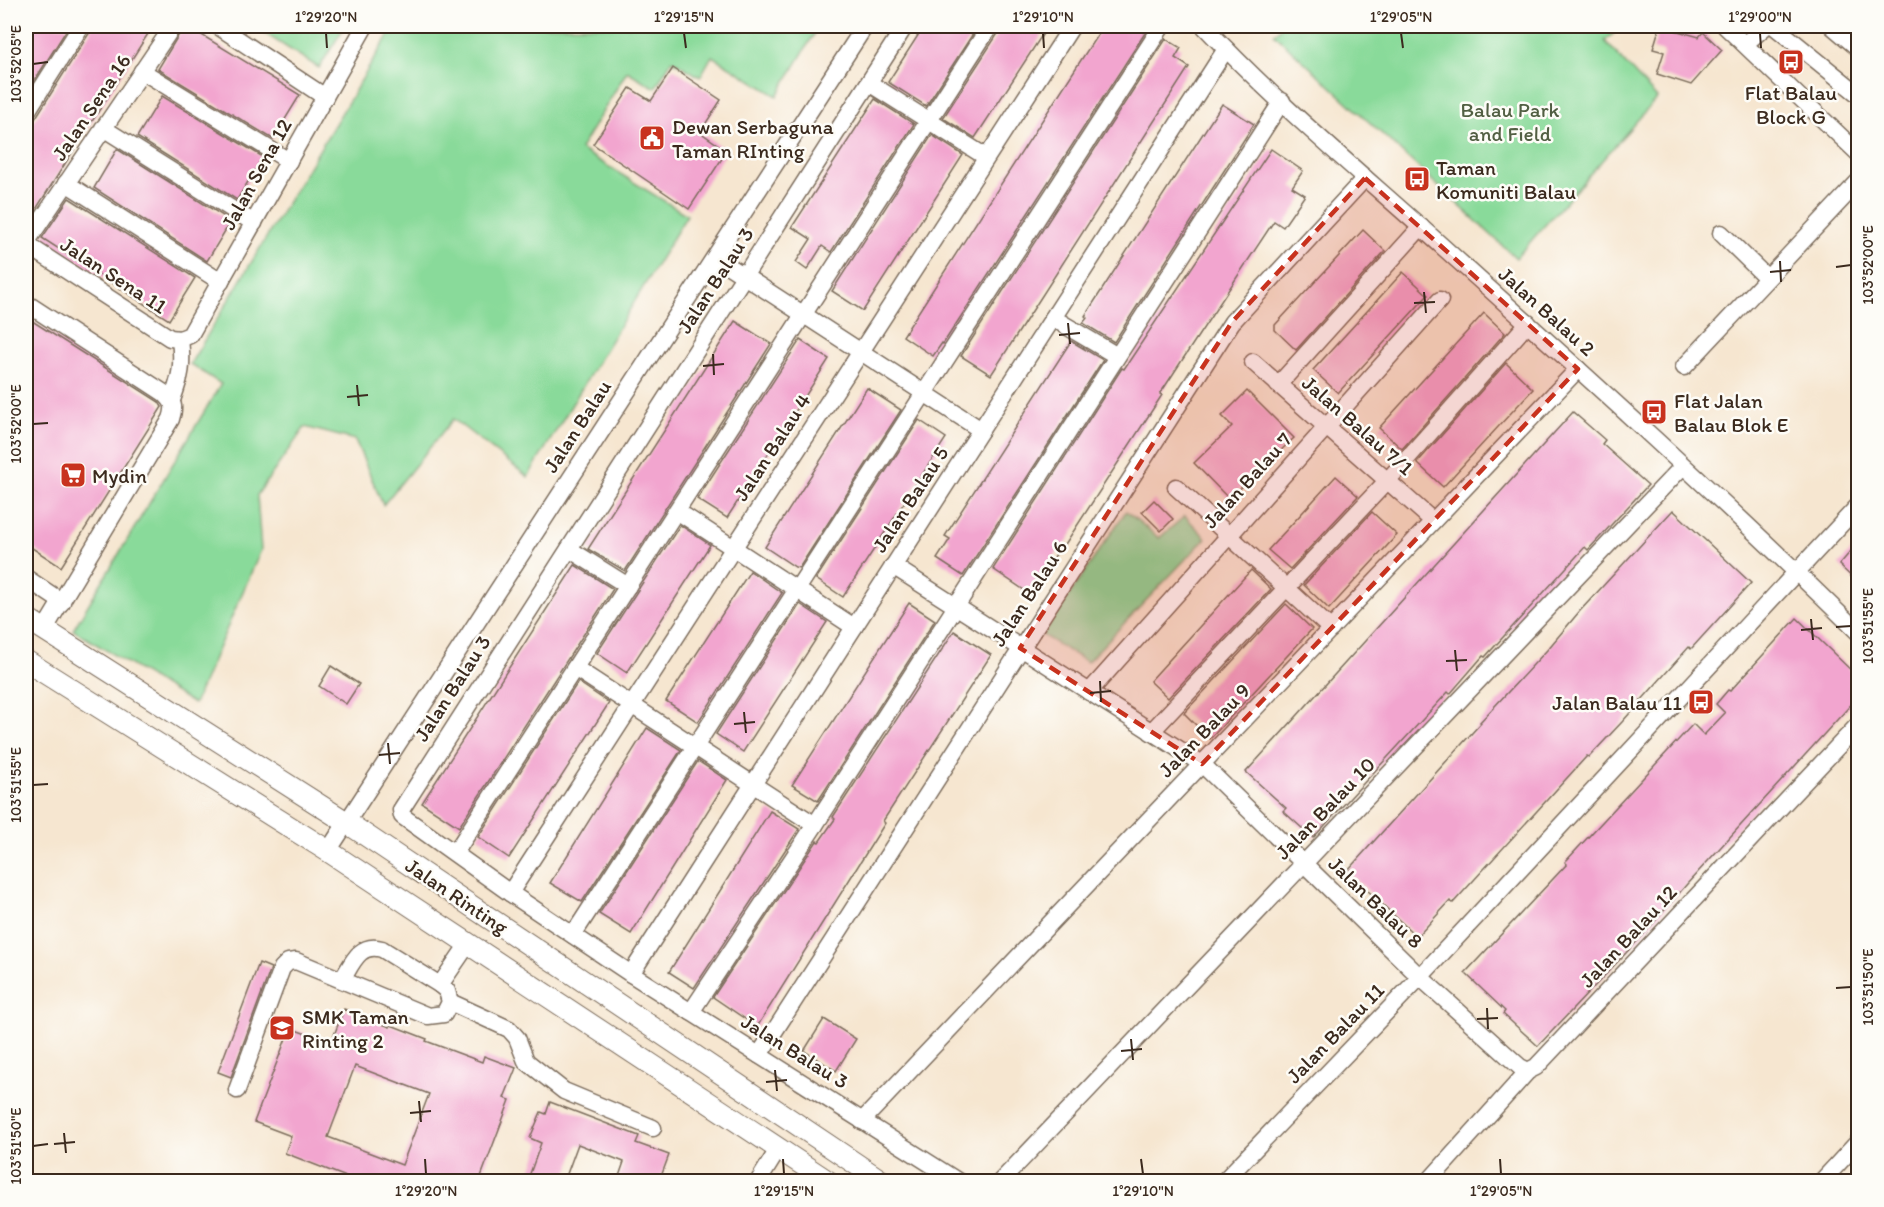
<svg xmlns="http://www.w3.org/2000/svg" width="1884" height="1207" viewBox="0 0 1884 1207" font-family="Itim,sans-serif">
  <rect width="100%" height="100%" fill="#fdfcf7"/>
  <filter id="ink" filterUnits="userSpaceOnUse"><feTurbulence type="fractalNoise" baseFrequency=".0167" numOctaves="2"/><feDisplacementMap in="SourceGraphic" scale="12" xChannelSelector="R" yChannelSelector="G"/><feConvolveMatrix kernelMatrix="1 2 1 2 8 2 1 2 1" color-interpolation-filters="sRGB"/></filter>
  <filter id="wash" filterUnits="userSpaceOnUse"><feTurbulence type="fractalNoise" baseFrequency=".008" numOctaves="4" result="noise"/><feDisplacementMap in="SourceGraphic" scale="24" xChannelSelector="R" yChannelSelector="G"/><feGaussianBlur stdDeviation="1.35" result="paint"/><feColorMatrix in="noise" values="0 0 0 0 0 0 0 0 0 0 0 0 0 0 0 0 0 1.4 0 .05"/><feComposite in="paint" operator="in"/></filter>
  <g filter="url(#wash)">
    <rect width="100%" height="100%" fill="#f6e6d0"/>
    <g fill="#89da9a" stroke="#62825c" stroke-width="1.5">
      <polygon points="253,26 345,26 319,68"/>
      <polygon points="394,26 819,26 777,96 712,56 700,77 672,60 655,88 627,71 580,149 687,215 528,477 453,419 383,505 355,440 305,427 257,495 261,550 194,704 73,630 221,384 190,364"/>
      <polygon points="1282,26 1622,26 1605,41 1657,98 1516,258 1274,34"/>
      <polygon points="1126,511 1159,538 1185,516 1206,538 1087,662 1042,635"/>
    </g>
    <g id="blocks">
      <g fill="#f2a5cf" fill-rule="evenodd">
        <polygon points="26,26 69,26 26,94"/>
        <polygon points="91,26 153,26 31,217 26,214 26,123 35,119 90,32"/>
        <polygon points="184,26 187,26 300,95 273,139 158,69"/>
        <polygon points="924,26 978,26 926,106 888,82"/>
        <polygon points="1000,26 1048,26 975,138 943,118 999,32"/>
        <polygon points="1103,26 1140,26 1147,30 943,344 942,343 933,356 903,336"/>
        <polygon points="1660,26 1699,37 1703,32 1722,50 1691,85 1657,74 1664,52 1653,49"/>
        <polygon points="1166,39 1181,48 1175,58 1189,67 991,375 961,356"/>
        <polygon points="673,68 721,100 700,132 727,151 689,209 593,144 630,88 651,101"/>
        <polygon points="162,96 263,157 237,200 137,137"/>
        <polygon points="875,99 914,124 831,252 822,246 807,270 796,262 811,239 792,227"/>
        <polygon points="1222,104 1254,124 1114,342 1083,323 1087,318 1085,316"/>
        <polygon points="932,135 963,155 863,311 832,291"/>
        <polygon points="117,149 231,221 207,261 94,188"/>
        <polygon points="1271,149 1303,171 1292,187 1305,195 1283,227 1274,221 1177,368 1160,394 1162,395 1060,552 1058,551 1030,594 993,569 1122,368 1124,369"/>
        <polygon points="69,198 195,278 169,320 42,238"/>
        <polygon points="1363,230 1385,251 1296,350 1275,330 1275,325"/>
        <polygon points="1403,272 1428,295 1338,393 1313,370"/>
        <polygon points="1484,313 1505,333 1402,449 1379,428"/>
        <polygon points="26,317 159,402 162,407 61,567 26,544"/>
        <polygon points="735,321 771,344 625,571 588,549"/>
        <polygon points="800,340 829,359 727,518 697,499"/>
        <polygon points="1071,341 1103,360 963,576 937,559 950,539 945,536"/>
        <polygon points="1506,363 1533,389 1443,487 1417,463"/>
        <polygon points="867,388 901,410 799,568 795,567 765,547"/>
        <polygon points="1247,391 1294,438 1229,499 1194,463 1232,426 1222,416"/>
        <polygon points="1573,412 1605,440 1602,444 1648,485 1588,550 1585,547 1485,657 1483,656 1450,694 1448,692 1313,838 1283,811 1286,808 1246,772"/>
        <polygon points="919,420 946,438 843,597 816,579"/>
        <polygon points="1336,476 1358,496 1290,569 1268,550"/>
        <polygon points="1154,500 1173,519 1161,531 1142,512"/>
        <polygon points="1673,510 1751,583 1691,649 1689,647 1622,722 1589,757 1587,756 1453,903 1450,901 1417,937 1347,871 1481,723 1480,722 1547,650 1579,612"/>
        <polygon points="1372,512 1397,535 1329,609 1304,585"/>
        <polygon points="680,525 710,545 627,673 597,653"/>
        <polygon points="1858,543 1858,583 1839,565"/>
        <polygon points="575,565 613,589 459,827 422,803"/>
        <polygon points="1251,570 1271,589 1168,698 1150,681"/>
        <polygon points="750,571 782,593 698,722 666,701"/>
        <polygon points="909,603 935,620 818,801 792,785"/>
        <polygon points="800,604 827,622 743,752 716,734"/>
        <polygon points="1286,604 1312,629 1210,739 1184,713"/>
        <polygon points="1797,618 1858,677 1858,697 1687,884 1642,936 1538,1046 1503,1014 1505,1011 1465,973 1567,864 1565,862 1693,724 1704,735 1725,713 1716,704 1728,690 1730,691"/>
        <polygon points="954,631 991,655 883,821 885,823 757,1027 713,997 817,841 819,842 835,819 833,817"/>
        <polygon points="331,666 359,684 346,704 319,686"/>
        <polygon points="578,682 609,703 509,858 478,837"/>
        <polygon points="647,728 681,750 582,902 550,883"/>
        <polygon points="698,761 727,780 631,934 599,914"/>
        <polygon points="770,811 799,829 694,988 669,972"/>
        <polygon points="259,963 271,968 231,1077 218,1072"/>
        <path d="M344,1009L390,1027L391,1025L427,1039L426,1041L482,1062L484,1056L516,1068L504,1098L510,1100L479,1182H359L285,1153L291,1136L254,1122L290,1028L331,1043ZM355,1066L429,1094L402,1165L328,1137Z"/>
        <polygon points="824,1019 856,1039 836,1071 804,1051"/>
        <polygon points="550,1102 639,1136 636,1143 669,1155 659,1182 617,1182 624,1162 578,1144 564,1182 527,1182 541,1143 530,1138 541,1112 546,1114"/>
      </g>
    </g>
  </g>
  <g filter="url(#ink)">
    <use href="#blocks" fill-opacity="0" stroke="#7c6c5c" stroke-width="1.5"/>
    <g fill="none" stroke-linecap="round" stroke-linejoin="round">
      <g stroke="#7c6c5c" stroke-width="19">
        <g id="minor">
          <polyline points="218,26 325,97"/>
          <polyline points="905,26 401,810 402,816 510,893 631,974 959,1182"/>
          <path d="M1204,26C1278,105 1363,175 1443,247C1583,373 1724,500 1858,632"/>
          <polyline points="1725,26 1858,153"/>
          <polyline points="1774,26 1858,94"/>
          <polyline points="1832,26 1858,48"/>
          <polyline points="1745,44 1766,26"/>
          <polyline points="142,71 289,161"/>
          <polyline points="869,83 986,157"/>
          <polyline points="26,113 81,26"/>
          <polyline points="103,128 254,223"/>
          <polyline points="66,183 221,282"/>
          <polyline points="1721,233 1767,278"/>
          <polyline points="26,243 173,26"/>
          <polyline points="26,244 170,338 180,339 190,335 365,26"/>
          <polyline points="715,257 981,430"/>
          <path d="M26,303L164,393C174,402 175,407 171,419L44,630"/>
          <polyline points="1053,318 1117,356"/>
          <polyline points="1253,362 1433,521"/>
          <polyline points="1684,367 1858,182"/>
          <polyline points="1278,385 1421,227"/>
          <path d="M172,400C181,376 183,365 180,339"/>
          <polyline points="1176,487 1331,629"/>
          <polyline points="677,511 854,627"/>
          <polyline points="569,549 628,586"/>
          <polyline points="893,566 1202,764 1420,977 1520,1067 1528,1071"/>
          <polyline points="26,578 62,602"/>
          <polyline points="575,668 815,825"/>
          <polyline points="1089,692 1440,300"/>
          <polyline points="1151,732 1387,481 1528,323"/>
          <polyline points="328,851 865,26"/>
          <polyline points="455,853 990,26"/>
          <polyline points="510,893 1072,26"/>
          <polyline points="573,935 1162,26"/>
          <polyline points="631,974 1226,49"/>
          <path d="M342,980C352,964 359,942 382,949L440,985"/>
          <polyline points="450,1002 509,1029 517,1038 526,1061 564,1091 653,1128"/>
          <polyline points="691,1012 815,825 1282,101"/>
          <polyline points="759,1055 1232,322 1365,178"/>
          <polyline points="237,1090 282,968 288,962 296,961 428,1016 444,1014 450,1002 447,991 440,985 468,944"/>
          <polyline points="862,1121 1578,369"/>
          <polyline points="758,1182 779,1148"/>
          <polyline points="1000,1182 1683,466"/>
          <polyline points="1223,1182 1420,977 1858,506"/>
          <polyline points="1428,1182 1528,1071 1536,1067 1858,725"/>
          <polyline points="1821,1182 1858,1142"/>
        </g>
      </g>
      <g stroke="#7c6c5c" stroke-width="23">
        <g id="major">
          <polyline points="26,618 346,822 883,1182"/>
          <polyline points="26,661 328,851 829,1182"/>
        </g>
      </g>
      <use href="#minor" stroke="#fff" stroke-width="16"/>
      <use href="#major" stroke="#fff" stroke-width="21"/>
    </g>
  </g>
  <path fill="#c8321e" fill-opacity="0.2" stroke="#c8321e" stroke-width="4.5" stroke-dasharray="12 8" stroke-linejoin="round" d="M1365,178L1578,369L1202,764L1020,648L1232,322Z"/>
  <path fill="none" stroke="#3b2a1e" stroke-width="2" d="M326,33L327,48M684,33L686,48M1043,33L1044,48M1401,33L1403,48M1760,33L1761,48M33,64L48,62M1780,261L1781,282M1836,267L1851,265M1770,272L1791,270M1424,292L1426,313M1414,303L1435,302M1068,323L1070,344M1059,335L1080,333M713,354L714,375M703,366L724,364M357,385L359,406M347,397L368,395M33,424L48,423M1811,619L1813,640M1836,627L1851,626M1801,630L1822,628M1455,650L1457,671M1446,661L1467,660M1100,681L1101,702M1090,693L1111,691M744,712L746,733M734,724L755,722M388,743L390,764M379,755L400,753M33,785L48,784M1836,988L1851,987M1487,1008L1488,1029M1477,1019L1498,1018M1131,1039L1133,1060M1121,1051L1142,1049M775,1070L777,1091M766,1082L787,1080M419,1101L421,1122M410,1113L431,1111M64,1133L66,1153M54,1144L75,1142M33,1146L48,1144M425,1159L426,1174M783,1159L784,1174M1141,1159L1143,1174M1500,1159L1501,1174"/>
  <defs>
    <g id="bus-square" transform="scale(1.35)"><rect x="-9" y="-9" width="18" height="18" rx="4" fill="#c8321e" stroke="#fdfcf7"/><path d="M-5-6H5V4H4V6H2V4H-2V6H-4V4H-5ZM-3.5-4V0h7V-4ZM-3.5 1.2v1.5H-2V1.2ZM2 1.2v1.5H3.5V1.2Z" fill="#fff"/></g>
    <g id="civic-square" transform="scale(1.35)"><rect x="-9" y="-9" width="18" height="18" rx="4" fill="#c8321e" stroke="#fdfcf7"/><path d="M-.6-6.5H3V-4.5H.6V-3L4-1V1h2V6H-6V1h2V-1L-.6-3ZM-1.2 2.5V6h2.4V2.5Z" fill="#fff"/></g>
    <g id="supermarket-square" transform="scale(1.35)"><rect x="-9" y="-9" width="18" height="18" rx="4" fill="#c8321e" stroke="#fdfcf7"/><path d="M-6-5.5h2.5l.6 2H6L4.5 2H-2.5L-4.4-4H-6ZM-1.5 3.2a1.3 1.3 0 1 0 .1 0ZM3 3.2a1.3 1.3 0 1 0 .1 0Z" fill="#fff"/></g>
    <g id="school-square" transform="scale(1.35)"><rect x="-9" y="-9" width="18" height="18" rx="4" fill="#c8321e" stroke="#fdfcf7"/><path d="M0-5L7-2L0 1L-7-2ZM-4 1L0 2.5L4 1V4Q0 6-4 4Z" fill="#fff"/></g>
  </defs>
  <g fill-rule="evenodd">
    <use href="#bus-square" x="1791" y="62"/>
    <use href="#civic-square" x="652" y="138"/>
    <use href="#bus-square" x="1417" y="179"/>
    <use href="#bus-square" x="1654" y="412"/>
    <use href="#supermarket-square" x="73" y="475"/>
    <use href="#bus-square" x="1701" y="702"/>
    <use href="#school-square" x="282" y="1028"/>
  </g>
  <g text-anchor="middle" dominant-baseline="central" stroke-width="5" stroke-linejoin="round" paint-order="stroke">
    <g font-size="21" fill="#3b2a1e" stroke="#fdfcf7" text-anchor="start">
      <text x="1791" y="92" text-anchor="middle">Flat Balau<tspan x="1791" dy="24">Block G</tspan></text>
      <text x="672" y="126">Dewan Serbaguna<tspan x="672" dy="24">Taman RInting</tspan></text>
      <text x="1436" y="167">Taman<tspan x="1436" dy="24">Komuniti Balau</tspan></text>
      <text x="1674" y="400">Flat Jalan<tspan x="1674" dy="24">Balau Blok E</tspan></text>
      <text x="92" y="475">Mydin</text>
      <text x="1682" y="702" text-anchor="end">Jalan Balau 11</text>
      <text x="302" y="1016">SMK Taman<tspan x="302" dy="24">Rinting 2</tspan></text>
    </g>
    <g font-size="21" fill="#3b2a1e" stroke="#fdfcf7">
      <text transform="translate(91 107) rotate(-56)">Jalan Sena 16</text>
      <text transform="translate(256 174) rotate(-61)">Jalan Sena 12</text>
      <text transform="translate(114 275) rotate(33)">Jalan Sena 11</text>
      <text transform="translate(715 280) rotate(-57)">Jalan Balau 3</text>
      <text transform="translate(1547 311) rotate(42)">Jalan Balau 2</text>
      <text transform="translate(1358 425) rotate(41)">Jalan Balau 7/1</text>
      <text transform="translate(577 426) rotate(-57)">Jalan Balau</text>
      <text transform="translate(772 447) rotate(-57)">Jalan Balau 4</text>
      <text transform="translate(1247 480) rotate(-48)">Jalan Balau 7</text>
      <text transform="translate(910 499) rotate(-57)">Jalan Balau 5</text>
      <text transform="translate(1029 593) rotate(-57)">Jalan Balau 6</text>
      <text transform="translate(452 688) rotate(-57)">Jalan Balau 3</text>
      <text transform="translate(1204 730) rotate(-46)">Jalan Balau 9</text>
      <text transform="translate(1325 808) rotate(-46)">Jalan Balau 10</text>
      <text transform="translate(457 896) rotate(34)">Jalan Rinting</text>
      <text transform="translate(1376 902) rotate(44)">Jalan Balau 8</text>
      <text transform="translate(1628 936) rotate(-47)">Jalan Balau 12</text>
      <text transform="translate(1335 1033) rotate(-46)">Jalan Balau 11</text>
      <text transform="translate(795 1051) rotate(32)">Jalan Balau 3</text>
    </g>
    <g font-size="21" fill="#525f43" stroke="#fdfcf7">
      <text x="1510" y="109">Balau Park<tspan x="1510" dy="24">and Field</tspan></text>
    </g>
  </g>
  <rect width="1884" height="1207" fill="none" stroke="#fdfcf7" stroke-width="66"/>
  <rect x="33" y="33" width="1818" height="1141" fill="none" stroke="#3b2a1e" stroke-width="2"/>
  <g font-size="15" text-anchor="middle" fill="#3b2a1e">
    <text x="326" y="22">1°29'20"N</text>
    <text x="684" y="22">1°29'15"N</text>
    <text x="1043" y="22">1°29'10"N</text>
    <text x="1401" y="22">1°29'05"N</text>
    <text x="1760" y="22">1°29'00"N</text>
    <text transform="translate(16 64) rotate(-90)" y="5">103°52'05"E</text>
    <text transform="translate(1868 265) rotate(-90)" y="5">103°52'00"E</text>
    <text transform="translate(16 424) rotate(-90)" y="5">103°52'00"E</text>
    <text transform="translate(1868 626) rotate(-90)" y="5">103°51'55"E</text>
    <text transform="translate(16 785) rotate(-90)" y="5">103°51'55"E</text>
    <text transform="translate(1868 987) rotate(-90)" y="5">103°51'50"E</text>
    <text transform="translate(16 1146) rotate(-90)" y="5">103°51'50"E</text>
    <text x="426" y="1196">1°29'20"N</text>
    <text x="784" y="1196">1°29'15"N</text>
    <text x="1143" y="1196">1°29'10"N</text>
    <text x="1501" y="1196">1°29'05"N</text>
  </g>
</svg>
